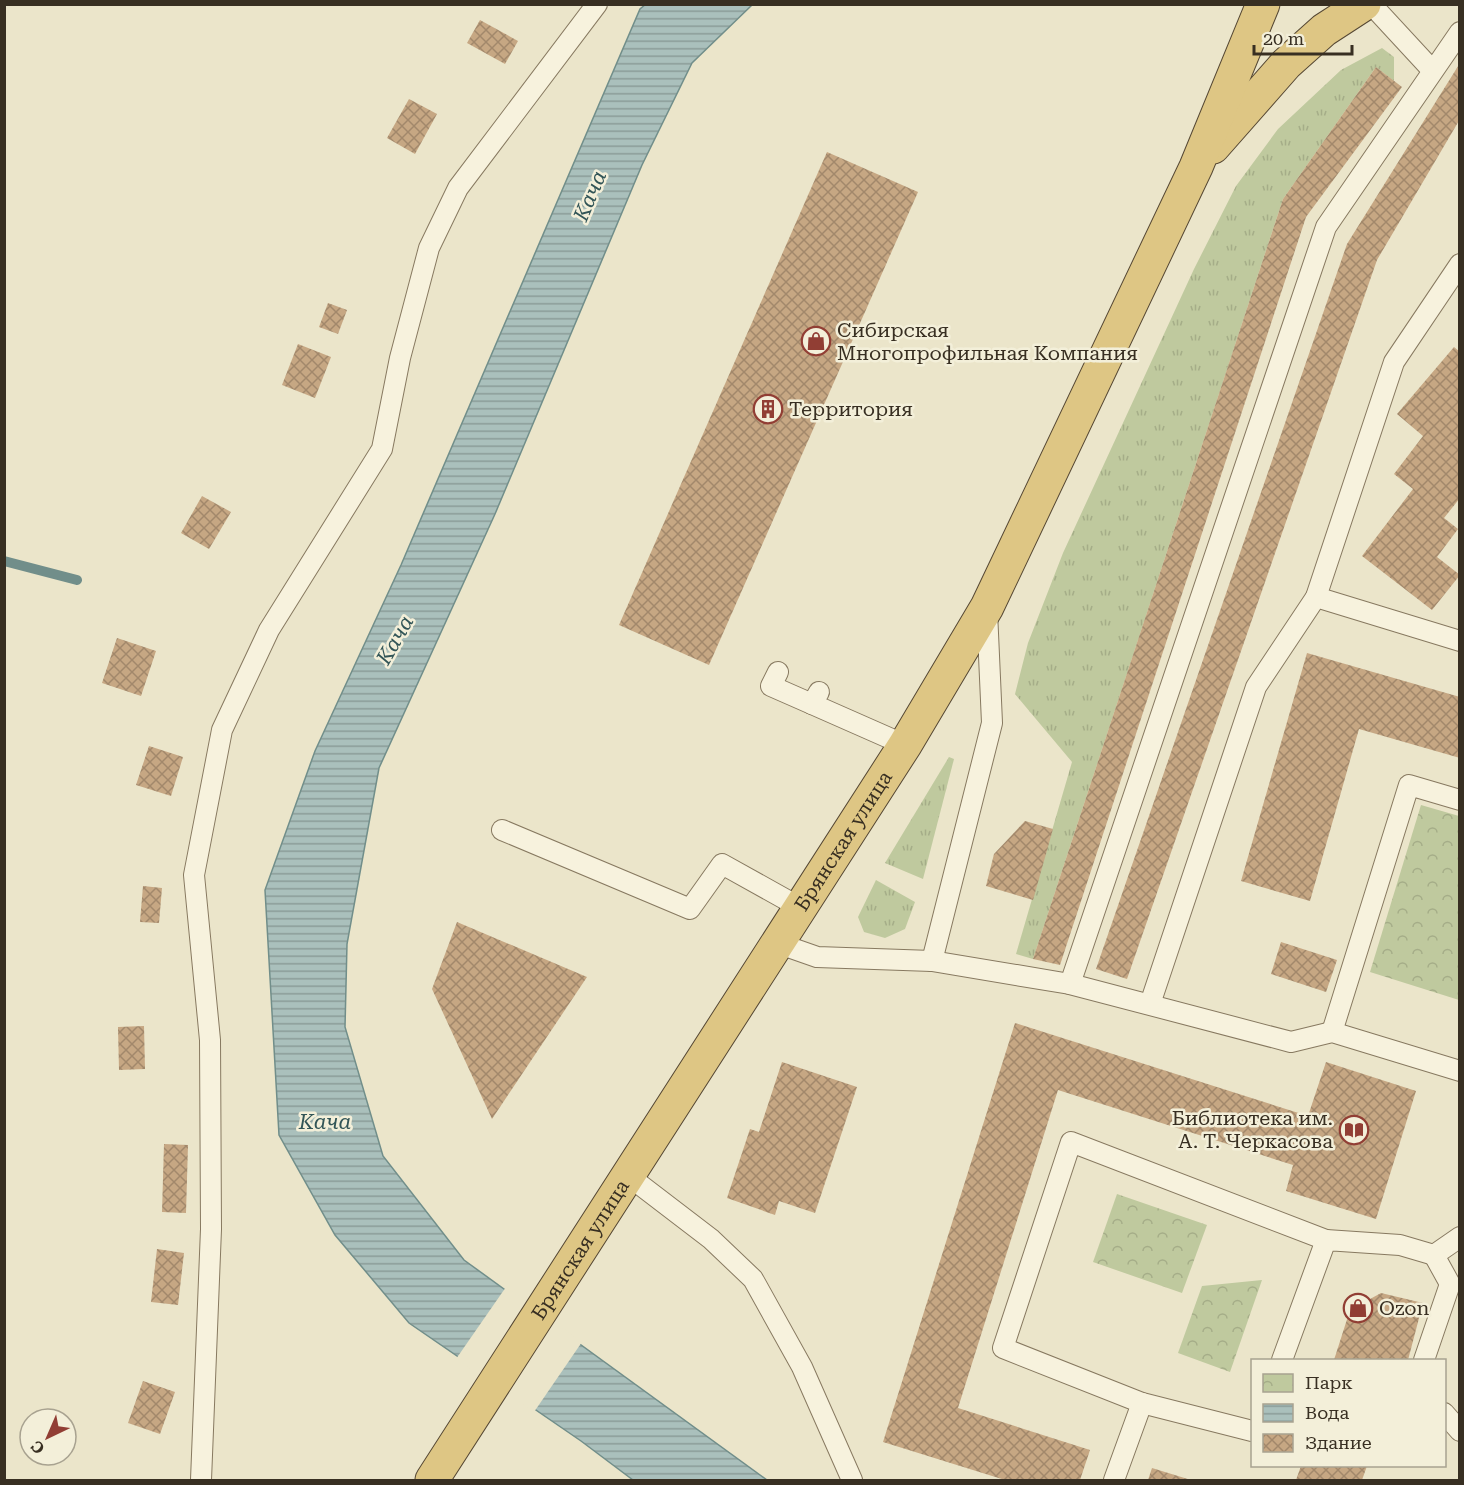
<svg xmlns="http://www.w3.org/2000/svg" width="1464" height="1485" viewBox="0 0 1464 1485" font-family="'Roboto Serif',serif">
  <defs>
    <pattern id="grass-tufts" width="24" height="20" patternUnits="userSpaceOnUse" patternTransform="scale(1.5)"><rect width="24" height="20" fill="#bfc99e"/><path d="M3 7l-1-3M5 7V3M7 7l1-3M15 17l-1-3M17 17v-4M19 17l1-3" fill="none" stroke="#a5ad88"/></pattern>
    <pattern id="park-crowns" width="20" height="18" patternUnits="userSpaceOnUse" patternTransform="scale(1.5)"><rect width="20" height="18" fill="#bfc99e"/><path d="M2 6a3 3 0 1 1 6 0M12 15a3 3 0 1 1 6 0" fill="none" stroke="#a5ad88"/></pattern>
    <pattern id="water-rules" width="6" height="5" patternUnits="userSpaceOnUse" patternTransform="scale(1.5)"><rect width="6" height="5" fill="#aac0bc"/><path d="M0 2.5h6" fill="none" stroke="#8b9c98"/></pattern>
    <pattern id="building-cross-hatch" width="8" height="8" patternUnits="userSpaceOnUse" patternTransform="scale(1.5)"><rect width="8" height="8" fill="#c6a783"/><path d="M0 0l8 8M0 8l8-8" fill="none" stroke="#a2886b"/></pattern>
  </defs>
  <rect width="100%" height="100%" fill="#ebe5ca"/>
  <g fill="url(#grass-tufts)">
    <polygon points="1382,48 1394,57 1394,81 1376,67 1283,199 1033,959 1016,954 1072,762 1015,694 1028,643 1063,553 1194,269 1236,186 1278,129 1341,70"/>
    <polygon points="949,757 954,759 923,879 885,863"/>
    <polygon points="876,880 915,902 905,929 885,938 864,932 858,917"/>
  </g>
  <g fill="url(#park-crowns)">
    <polygon points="1421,805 1459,816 1459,1000 1370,972"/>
    <polygon points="1117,1194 1207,1225 1182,1293 1093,1262"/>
    <polygon points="1262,1280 1230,1372 1178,1353 1202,1286"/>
  </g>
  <polygon fill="url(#water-rules)" stroke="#718e8a" stroke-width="1.5" points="646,4 752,5 692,63 642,165 495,514 379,768 347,944 345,1027 383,1156 464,1260 767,1480 633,1480 581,1441 409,1323 335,1235 279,1135 265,890 315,751 401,565 640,9"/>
  <polygon fill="#ebe5ca" points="506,1287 582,1342 534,1412 456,1359"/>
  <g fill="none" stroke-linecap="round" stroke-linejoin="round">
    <polyline stroke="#718e8a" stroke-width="10" points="4,561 77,580"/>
  </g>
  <g fill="url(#building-cross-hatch)">
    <polygon points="480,20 518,41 505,64 467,43"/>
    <polygon points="1460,63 1460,119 1377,260 1127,979 1096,969 1347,244"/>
    <polygon points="1376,67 1402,87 1306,217 1060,965 1033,959 1283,199"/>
    <polygon points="409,99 437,114 415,154 387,138"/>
    <polygon points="827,152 918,192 709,665 619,625"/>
    <polygon points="328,303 347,310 338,334 319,327"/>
    <polygon points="298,344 331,357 315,398 282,385"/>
    <polygon points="1454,347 1460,352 1460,498 1444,518 1458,529 1437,557 1460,575 1432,610 1362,556 1413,489 1394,474 1423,436 1397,414"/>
    <polygon points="202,496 231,512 209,549 181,533"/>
    <polygon points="117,638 156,651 141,696 102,683"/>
    <polygon points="1307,653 1460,697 1460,758 1359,729 1310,901 1241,881"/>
    <polygon points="149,746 183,757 171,796 136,785"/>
    <polygon points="1025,821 1053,829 1033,900 986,886 994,854"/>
    <polygon points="143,886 162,888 159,923 140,922"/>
    <polygon points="457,922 587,977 492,1119 432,989"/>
    <polygon points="1281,942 1337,960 1326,992 1271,974"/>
    <polygon points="1015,1023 1308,1116 1326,1062 1416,1091 1376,1219 1286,1191 1293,1165 1058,1090 958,1408 1090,1450 1080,1480 1005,1480 883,1442"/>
    <polygon points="144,1026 145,1069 119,1070 118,1027"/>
    <polygon points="782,1062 857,1087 815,1213 779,1201 775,1215 727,1198 750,1129 759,1132"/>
    <polygon points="164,1144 188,1145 186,1213 162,1212"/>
    <polygon points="157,1249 184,1253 178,1305 151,1302"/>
    <polygon points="1381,1293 1423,1303 1408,1360 1334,1360 1350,1310"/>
    <polygon points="143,1381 175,1392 160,1434 128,1423"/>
    <polygon points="1301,1466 1367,1466 1362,1480 1296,1480"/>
    <polygon points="1152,1468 1191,1480 1148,1480"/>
  </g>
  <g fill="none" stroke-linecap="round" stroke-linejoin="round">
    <g stroke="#877960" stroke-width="22">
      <g id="service">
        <polyline points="1371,4 1432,70"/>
        <polyline points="1316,597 1394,362 1460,264"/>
        <polyline points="778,672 771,686 812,704"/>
        <polyline points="819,692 812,704 905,745"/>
        <polyline points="502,830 690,909 722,864 801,908"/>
        <polyline points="777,943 817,957 932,961 1070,984 1291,1042 1332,1032 1460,1071"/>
        <polyline points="932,961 992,723 987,611"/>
        <polyline points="1070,984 1326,227 1460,32"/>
        <polyline points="1150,1004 1256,687 1316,597 1460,641"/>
        <polyline points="1332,1032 1409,785 1460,800"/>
        <polyline points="630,1177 711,1239 753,1279 802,1367 852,1480"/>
        <polyline points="1282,1360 1326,1240 1400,1245 1434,1255 1460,1237"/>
        <polyline points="1424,1360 1450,1284 1434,1255"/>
        <polyline points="1444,1413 1460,1431"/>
        <polyline points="1252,1431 1142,1403 1003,1348 1071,1142 1326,1240"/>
        <polyline points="201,1480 211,1229 210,1040 194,875 222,730 269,630 382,449 400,358 429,248 458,188 597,4"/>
        <polyline points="1114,1480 1142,1403"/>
      </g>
    </g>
    <g stroke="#554733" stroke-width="35">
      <g id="trunk">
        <polyline points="1213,147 1286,64 1324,30 1364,4"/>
        <path id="s1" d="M432,1480L905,745L987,607L1196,167L1263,4"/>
      </g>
    </g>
    <use href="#service" stroke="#f7f2dd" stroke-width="20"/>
    <use href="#trunk" stroke="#dec684" stroke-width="33"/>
  </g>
  <defs>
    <g id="shop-ring" transform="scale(1.5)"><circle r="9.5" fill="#f3efd9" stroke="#913e34" stroke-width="1.5"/><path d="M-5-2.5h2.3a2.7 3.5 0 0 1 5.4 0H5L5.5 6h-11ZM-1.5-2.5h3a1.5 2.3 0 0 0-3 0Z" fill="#913e34"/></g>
    <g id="building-ring" transform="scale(1.5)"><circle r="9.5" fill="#f3efd9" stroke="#913e34" stroke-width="1.5"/><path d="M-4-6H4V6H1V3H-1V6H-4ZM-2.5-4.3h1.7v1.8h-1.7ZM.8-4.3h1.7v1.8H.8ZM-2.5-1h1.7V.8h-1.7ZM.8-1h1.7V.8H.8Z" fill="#913e34"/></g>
    <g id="library-ring" transform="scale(1.5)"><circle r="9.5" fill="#f3efd9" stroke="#913e34" stroke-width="1.5"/><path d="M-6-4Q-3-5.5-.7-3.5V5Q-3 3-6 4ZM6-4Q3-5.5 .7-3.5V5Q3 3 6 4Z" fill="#913e34"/></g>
  </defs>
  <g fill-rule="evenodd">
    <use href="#shop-ring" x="816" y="341"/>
    <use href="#building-ring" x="768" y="409"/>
    <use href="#library-ring" x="1354" y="1130"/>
    <use href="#shop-ring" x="1358" y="1308"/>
  </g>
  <g text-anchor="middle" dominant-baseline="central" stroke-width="5" stroke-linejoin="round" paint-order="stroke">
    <g font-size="20" fill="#382f22" stroke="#f3efd9" text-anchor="start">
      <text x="837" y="330">Сибирская<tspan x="837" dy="23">Многопрофильная Компания</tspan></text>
      <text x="789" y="409">Территория</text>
      <text x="1333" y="1118" text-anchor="end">Библиотека им.<tspan x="1333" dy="23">А. Т. Черкасова</tspan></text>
      <text x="1379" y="1308">Ozon</text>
    </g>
    <g font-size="20" fill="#382f22" stroke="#f3efd9">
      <text stroke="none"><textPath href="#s1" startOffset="760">Брянская улица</textPath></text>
      <text stroke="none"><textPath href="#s1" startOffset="274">Брянская улица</textPath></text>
    </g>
    <g font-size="21" font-style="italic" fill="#325557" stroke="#f3efd9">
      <text transform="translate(590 196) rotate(-67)">Кача</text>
      <text transform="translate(395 640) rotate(-60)">Кача</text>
      <text x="325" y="1122">Кача</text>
    </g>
  </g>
  <rect width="1464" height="1485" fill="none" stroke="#382f22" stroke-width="12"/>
  <rect x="1251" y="1359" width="195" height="108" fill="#f3efd9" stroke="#a8a290" stroke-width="1.5"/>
  <rect x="1263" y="1374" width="30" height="18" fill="url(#park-crowns)" stroke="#a8a290" stroke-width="1.5"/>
  <text x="1305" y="1389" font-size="18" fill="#382f22">Парк</text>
  <rect x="1263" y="1404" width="30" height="18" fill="url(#water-rules)" stroke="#a8a290" stroke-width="1.5"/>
  <text x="1305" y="1419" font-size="18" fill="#382f22">Вода</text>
  <rect x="1263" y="1434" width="30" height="18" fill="url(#building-cross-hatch)" stroke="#a8a290" stroke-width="1.5"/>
  <text x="1305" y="1449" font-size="18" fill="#382f22">Здание</text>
  <g transform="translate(48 1437) rotate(224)"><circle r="28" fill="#f3efd9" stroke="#a8a290" stroke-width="1.5"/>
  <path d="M0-4.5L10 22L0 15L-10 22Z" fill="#913e34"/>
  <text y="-9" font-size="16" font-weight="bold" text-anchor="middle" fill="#382f22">С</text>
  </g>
  <path d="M1254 45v9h98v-9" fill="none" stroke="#382f22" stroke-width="3"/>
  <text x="1263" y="45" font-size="18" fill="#382f22" stroke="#f3efd9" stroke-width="4.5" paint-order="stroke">20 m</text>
</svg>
